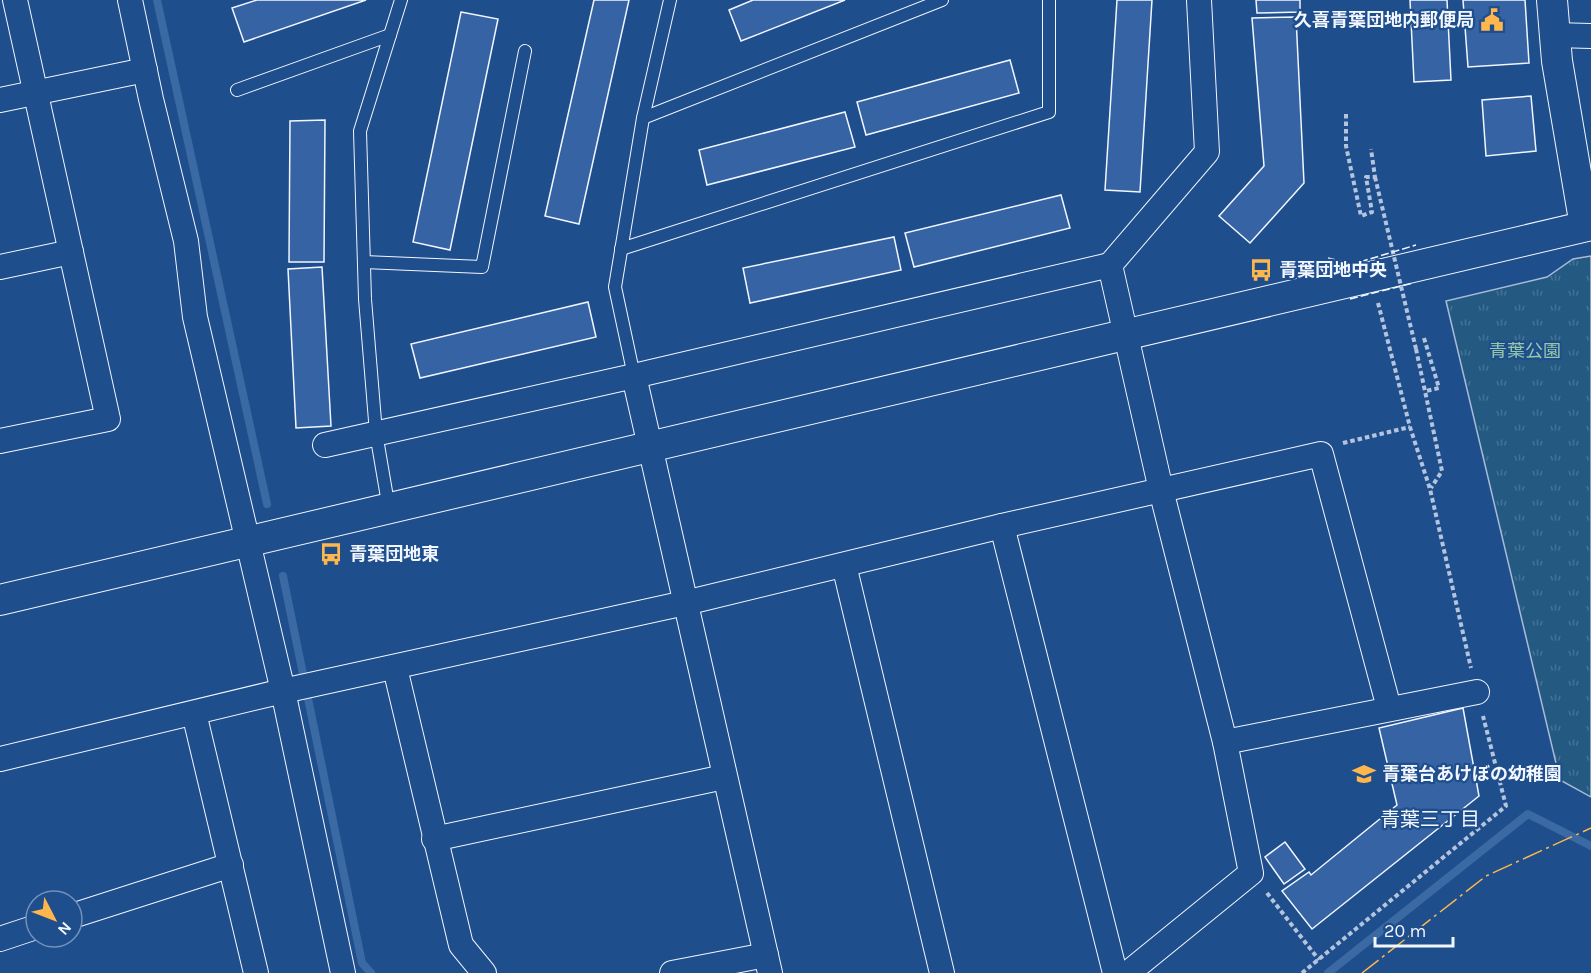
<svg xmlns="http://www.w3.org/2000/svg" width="1591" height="973" viewBox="0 0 1591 973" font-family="Karla,'Noto Sans JP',sans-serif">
  <defs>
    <pattern id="park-tufts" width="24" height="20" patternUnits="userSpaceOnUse" patternTransform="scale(1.5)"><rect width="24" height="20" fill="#245a82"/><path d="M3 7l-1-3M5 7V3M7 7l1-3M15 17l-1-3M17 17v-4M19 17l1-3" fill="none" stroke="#447295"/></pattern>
  </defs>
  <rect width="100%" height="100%" fill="#1f4e8c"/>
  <polygon fill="url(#park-tufts)" stroke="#a8bbd7" stroke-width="1.5" points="1591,256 1591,797 1560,780 1446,301 1547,277 1573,259"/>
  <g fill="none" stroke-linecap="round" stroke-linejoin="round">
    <g stroke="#3b69a3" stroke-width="8">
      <polyline points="157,0 267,504"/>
      <polyline points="283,576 362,963 371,973"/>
      <polyline points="1328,973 1528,814 1591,846"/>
    </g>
  </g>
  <g fill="#3563a3" stroke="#f2f6ff" stroke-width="1.5">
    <polygon points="257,0 366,0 244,42 232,8"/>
    <polygon points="594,0 629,0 579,224 545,216"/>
    <polygon points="753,0 845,0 741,41 729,10"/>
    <polygon points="1117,0 1152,0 1140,192 1105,190"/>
    <polygon points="1256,0 1300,0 1300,12 1257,13"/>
    <polygon points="1410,0 1447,0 1451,80 1414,82"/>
    <polygon points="1463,0 1525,0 1529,63 1468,67"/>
    <polygon points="461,12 498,19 450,250 413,242"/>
    <polygon points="1296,17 1304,183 1250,243 1219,216 1264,166 1252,18"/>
    <polygon points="1010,60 1019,93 866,135 857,102"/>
    <polygon points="1531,96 1536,151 1486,156 1482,100"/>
    <polygon points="845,112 855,147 707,185 699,150"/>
    <polygon points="325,120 324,262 289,262 290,121"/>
    <polygon points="1061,195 1070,228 914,267 905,233"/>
    <polygon points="894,237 901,270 750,303 743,268"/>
    <polygon points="322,267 331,426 296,428 288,269"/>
    <polygon points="588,302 596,337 420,378 411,344"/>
    <polygon points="1463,708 1479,796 1312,929 1282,891 1309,872 1311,875 1397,805 1379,728"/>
    <polygon points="1285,842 1305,869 1284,884 1265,857"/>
  </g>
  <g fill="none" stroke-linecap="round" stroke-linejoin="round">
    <g stroke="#f2f6ff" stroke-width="14">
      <g id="service">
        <polyline points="237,90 390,35"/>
        <polyline points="643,118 942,0"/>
        <polyline points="621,249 1049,112 1049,0"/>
        <polyline points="364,262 482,267 525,51"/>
        <polyline points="634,376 615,287 643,118 670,0"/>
        <polyline points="389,509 376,433 365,299 360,131 401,0"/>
      </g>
    </g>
    <g stroke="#f2f6ff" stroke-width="26">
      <g id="minor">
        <polyline points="130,0 151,99 186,241 195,317 283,691 343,973"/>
        <polyline points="1555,35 1591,36"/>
        <polyline points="0,100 145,70"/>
        <polyline points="0,267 71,252"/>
        <polyline points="634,376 770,973"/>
        <polyline points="0,441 108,419 15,0"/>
        <polyline points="325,445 634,376 1110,265"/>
        <polyline points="1002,526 1115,973"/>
        <polyline points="844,565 942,973"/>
        <polyline points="395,668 461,945 484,973"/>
        <polyline points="194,713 256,973"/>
        <polyline points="1225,742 1477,692"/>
        <polyline points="0,759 283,691 685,603 1002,526 1321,454 1389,708"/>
        <polyline points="434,839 724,777"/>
        <polyline points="72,916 231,865"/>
        <polyline points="0,939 36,927"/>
        <polyline points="672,973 766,955"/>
        <polyline points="1128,973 1251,873 1225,742 1161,490 1110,265 1207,152 1199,0"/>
      </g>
    </g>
    <g stroke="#f2f6ff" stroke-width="32">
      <g id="tertiary">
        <polyline points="1552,0 1557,61 1585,226"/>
        <polyline points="0,600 1591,225"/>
      </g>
    </g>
    <g stroke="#b3c4dc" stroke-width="4" stroke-dasharray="4.5 3" stroke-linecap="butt">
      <polyline points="1346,114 1346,146 1361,216 1372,212 1366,177 1375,177 1371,149"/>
      <polyline points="1378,303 1410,427 1430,489 1471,668"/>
      <polyline points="1424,338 1439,388 1426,391"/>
      <polyline points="1416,349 1442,471 1431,488"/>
      <polyline points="1343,443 1410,427"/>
      <polyline points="1267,893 1319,960"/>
      <polyline points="1302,973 1506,806 1483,716"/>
    </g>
    <use href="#service" stroke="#1f4e8c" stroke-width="12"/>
    <use href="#minor" stroke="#1f4e8c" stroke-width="24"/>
    <use href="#tertiary" stroke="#1f4e8c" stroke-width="30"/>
    <polyline stroke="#b3c4dc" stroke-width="4" stroke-dasharray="4.5 3" stroke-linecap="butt" points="1375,177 1416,349"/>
    <g stroke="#f2f6ff" stroke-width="1.5" stroke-dasharray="8 3" stroke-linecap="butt">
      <polyline points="1328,258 1353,264 1416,245"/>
      <polyline points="1350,299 1413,283"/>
    </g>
    <polyline stroke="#ffb74d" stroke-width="1.5" stroke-dasharray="21 4.5 3 4.5" stroke-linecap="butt" points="1362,973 1486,876 1591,828"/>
  </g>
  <defs>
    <g id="civic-bare" transform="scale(1.8)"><path d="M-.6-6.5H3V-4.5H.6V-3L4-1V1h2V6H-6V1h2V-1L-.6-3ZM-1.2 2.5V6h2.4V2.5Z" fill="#ffb74d" stroke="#1f4e8c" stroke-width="2.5" paint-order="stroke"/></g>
    <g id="bus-bare" transform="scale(1.8)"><path d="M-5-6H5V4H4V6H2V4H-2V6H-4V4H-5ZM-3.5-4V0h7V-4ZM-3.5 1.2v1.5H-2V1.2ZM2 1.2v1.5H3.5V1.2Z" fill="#ffb74d" stroke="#1f4e8c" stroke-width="2.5" paint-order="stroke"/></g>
    <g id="school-bare" transform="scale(1.8)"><path d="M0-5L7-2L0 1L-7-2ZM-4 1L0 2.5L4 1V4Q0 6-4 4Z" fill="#ffb74d" stroke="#1f4e8c" stroke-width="2.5" paint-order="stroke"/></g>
  </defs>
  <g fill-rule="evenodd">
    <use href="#civic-bare" x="1492" y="20"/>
    <use href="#bus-bare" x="1261" y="270"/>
    <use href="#bus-bare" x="331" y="554"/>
    <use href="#school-bare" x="1364" y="774"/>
  </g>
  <g text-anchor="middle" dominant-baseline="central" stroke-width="4.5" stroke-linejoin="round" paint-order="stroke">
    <g font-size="18" font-weight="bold" fill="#f2f6ff" stroke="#1f4e8c" text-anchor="start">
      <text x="1474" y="20" text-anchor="end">久喜青葉団地内郵便局</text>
      <text x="1279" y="270">青葉団地中央</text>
      <text x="349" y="554">青葉団地東</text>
      <text x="1382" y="774">青葉台あけぼの幼稚園</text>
    </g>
    <g font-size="18" fill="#97c8a6" stroke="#1f4e8c">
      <text x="1525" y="351">青葉公園</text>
    </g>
    <g font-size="20" fill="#f2f6ff" stroke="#1f4e8c">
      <text x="1430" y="819">青葉三丁目</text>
    </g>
  </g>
  <g transform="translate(54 919) rotate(132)"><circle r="28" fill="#1f4e8c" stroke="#7391ba" stroke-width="1.5"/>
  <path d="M0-4.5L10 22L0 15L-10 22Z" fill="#ffb74d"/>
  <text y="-9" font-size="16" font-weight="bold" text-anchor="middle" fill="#f2f6ff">N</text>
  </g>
  <path d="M1375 937v9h78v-9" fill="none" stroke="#f2f6ff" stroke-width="3"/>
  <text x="1384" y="937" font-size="18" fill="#f2f6ff" stroke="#1f4e8c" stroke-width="4.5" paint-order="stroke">20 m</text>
</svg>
